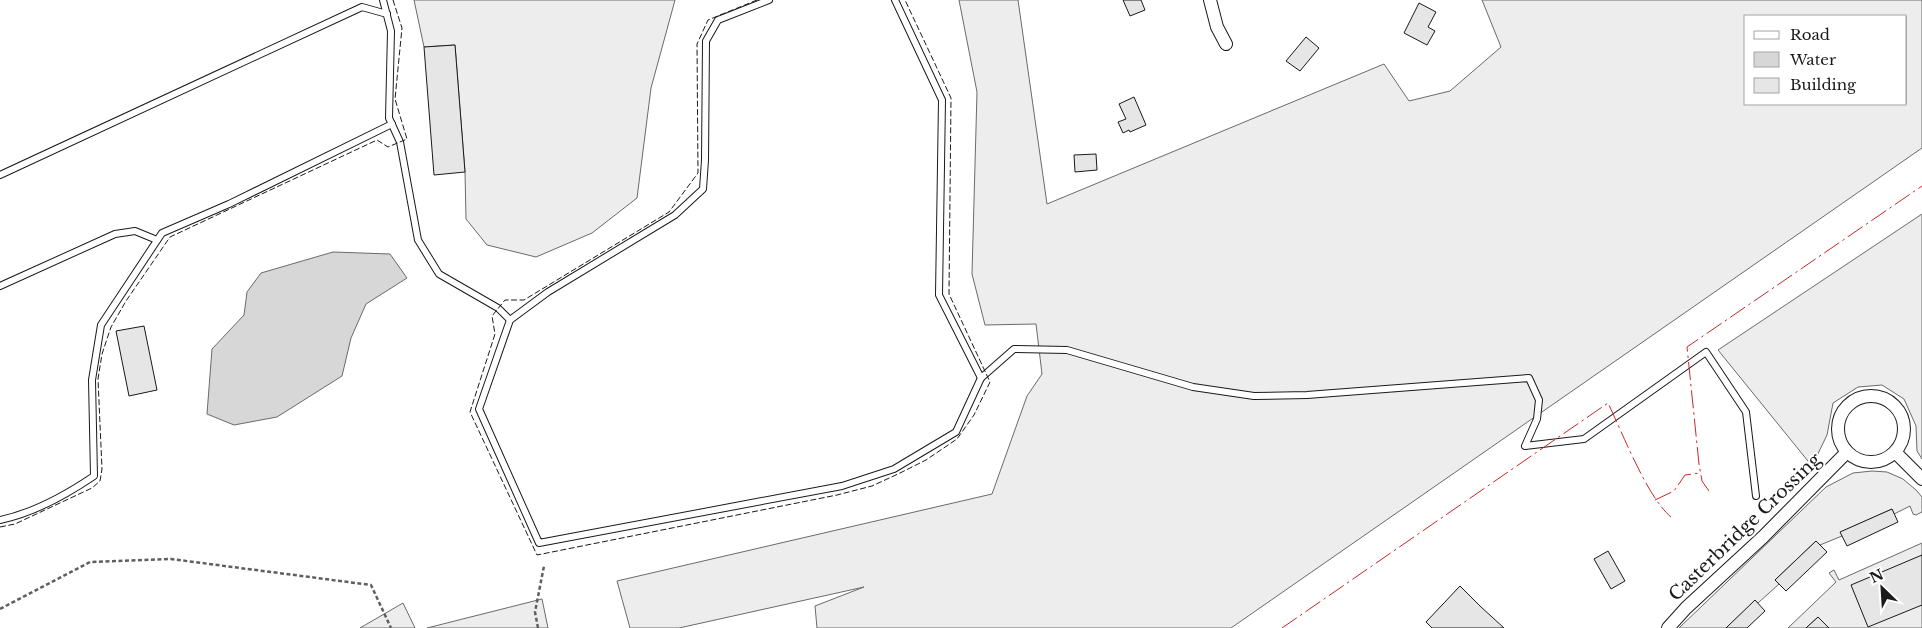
<svg xmlns="http://www.w3.org/2000/svg" width="1922" height="628" viewBox="0 0 1922 628" font-family="'Libre Baskerville',serif">
  <rect width="100%" height="100%" fill="#fff"/>
  <g fill="#ededed" stroke="#6a6a6a" fill-rule="evenodd">
    <polygon points="414,0 675,0 651,88 637,198 592,233 536,257 487,245 466,219 465,172 455,45 424,47"/>
    <path d="M959,0H1018L1047,204L1384,64L1409,101L1450,91L1501,47L1482,0H1922V148L1231,628H817L815,606L864,587L679,628H630L617,581L992,494L1027,396L1042,374L1036,324L985,325L972,274L977,92ZM1746,16H1906V104H1746Z"/>
    <polygon points="1922,214 1922,459 1917,451 1916,426 1904,399 1882,385 1858,387 1833,403 1827,435 1812,466 1718,350"/>
    <polygon points="1872,471 1887,472 1903,479 1916,490 1922,497 1922,512 1916,515 1913,514 1910,506 1894,514 1892,509 1841,532 1842,536 1820,545 1816,541 1775,580 1779,584 1758,603 1755,601 1726,628 1679,628 1826,487 1853,473"/>
    <polygon points="1922,543 1922,628 1829,628 1818,617 1806,628 1788,628 1836,582 1829,573 1834,570 1839,580"/>
    <polygon points="542,599 548,628 427,628"/>
    <polygon points="403,603 415,628 360,628"/>
  </g>
  <polygon fill="#d7d7d7" stroke="#6a6a6a" points="333,252 390,254 407,278 366,304 351,338 342,376 277,417 234,425 207,414 212,349 244,315 247,292 261,273"/>
  <g fill="#e6e6e6" stroke="#1a1a1a">
    <polygon points="1123,0 1141,0 1145,10 1130,16"/>
    <polygon points="1419,3 1436,12 1428,27 1435,31 1427,45 1404,33"/>
    <polygon points="1306,37 1319,48 1300,71 1286,61"/>
    <polygon points="455,45 465,172 434,175 424,47"/>
    <polygon points="1134,97 1146,125 1130,132 1129,130 1123,133 1118,122 1126,119 1119,104"/>
    <polygon points="1096,154 1097,170 1075,172 1074,155"/>
    <polygon points="144,326 157,390 129,396 116,331"/>
    <polygon points="1892,509 1898,522 1847,546 1840,532"/>
    <polygon points="1816,541 1827,552 1786,591 1775,580"/>
    <polygon points="1608,551 1625,581 1611,589 1594,559"/>
    <polygon points="1922,555 1922,605 1868,627 1851,585"/>
    <polygon points="1460,586 1480,606 1504,628 1432,628 1426,622"/>
    <polygon points="1755,600 1765,611 1747,628 1726,628"/>
    <polygon points="1818,617 1829,628 1806,628"/>
  </g>
  <g fill="none" stroke-linecap="round" stroke-linejoin="round">
    <g stroke="#1a1a1a" stroke-width="8">
      <g id="service">
        <polyline points="383,0 391,31 389,118 400,142 418,240 439,274 498,308 510,320"/>
        <polyline points="769,0 718,20 706,41 705,160 703,189 675,215 548,292 510,320 479,409 539,543 842,486 894,469 956,432 981,378 1014,349 1067,350 1193,387 1254,396 1307,395 1529,378 1539,400 1537,419 1525,446 1584,439 1706,352 1746,412 1756,496"/>
        <polyline points="895,0 942,100 939,295 981,378"/>
        <polyline points="0,175 362,7 387,14"/>
        <polyline points="0,286 115,234 135,231 157,240"/>
        <path d="M0,520C34,513 66,495 94,476L92,380L101,325L162,233L229,204L392,124"/>
      </g>
    </g>
    <g stroke="#1a1a1a" stroke-width="14">
      <g id="minor">
        <polyline points="1210,0 1217,27 1226,44"/>
        <circle cx="1871" cy="429" r="33"/>
        <polyline points="1895,452 1922,479"/>
        <polyline points="1668,628 1686,608 1763,537 1847,452"/>
      </g>
    </g>
    <g stroke="#5f5f5f" stroke-width="2.5" stroke-dasharray="4 2.5" stroke-linecap="butt">
      <polyline points="0,609 90,562 171,559 371,585 391,628"/>
      <polyline points="538,628 535,612 544,566"/>
    </g>
    <use href="#service" stroke="#fff" stroke-width="6"/>
    <use href="#minor" stroke="#fff" stroke-width="12"/>
    <g stroke="#1a1a1a" stroke-width="1" stroke-dasharray="6 2.5" stroke-linecap="butt">
      <polyline points="757,0 708,20 697,44 698,173 669,212 524,300 505,300 492,316 495,334 470,412 537,555 837,495 872,486 898,474 926,460 957,439 974,415 990,382 949,294 951,98 905,0"/>
      <polyline points="0,527 15,524 92,488 100,481 102,469 98,379 102,354 111,327 126,301 170,237 377,140 388,147 407,139 395,99 402,28 393,0"/>
    </g>
    <g stroke="#c62828" stroke-width="1" stroke-dasharray="18 4 2.5 4" stroke-linecap="butt">
      <polyline points="1709,491 1702,481 1699,464 1687,347 1922,186"/>
      <polyline points="1655,500 1674,491 1685,475 1700,473"/>
      <path d="M1282,628L1608,403C1623,434 1647,497 1671,517"/>
    </g>
  </g>
  <g text-anchor="middle" dominant-baseline="central" stroke-width="4" stroke-linejoin="round" paint-order="stroke">
    <g font-size="18" fill="#1a1a1a" stroke="#fff">
      <text transform="translate(1745 527) rotate(-44)">Casterbridge Crossing</text>
    </g>
  </g>
  <rect x="1744" y="15" width="162" height="90" fill="#ffffff" stroke="#a3a3a3"/>
  <rect x="1754" y="31" width="25" height="8" fill="#ffffff" stroke="#a3a3a3"/>
  <text x="1790" y="40" font-size="15" fill="#1a1a1a">Road</text>
  <rect x="1754" y="52" width="25" height="15" fill="#d7d7d7" stroke="#a3a3a3"/>
  <text x="1790" y="65" font-size="15" fill="#1a1a1a">Water</text>
  <rect x="1754" y="78" width="25" height="15" fill="#e6e6e6" stroke="#a3a3a3"/>
  <text x="1790" y="90" font-size="15" fill="#1a1a1a">Building</text>
  <g transform="translate(1882 588) rotate(335)" stroke="#ffffff" stroke-width="4" paint-order="stroke">
  <path d="M0-4L9 19L0 12L-9 19Z" fill="#1a1a1a"/>
  <text y="-8" font-size="14" font-weight="bold" text-anchor="middle" fill="#1a1a1a">N</text>
  </g>
</svg>
